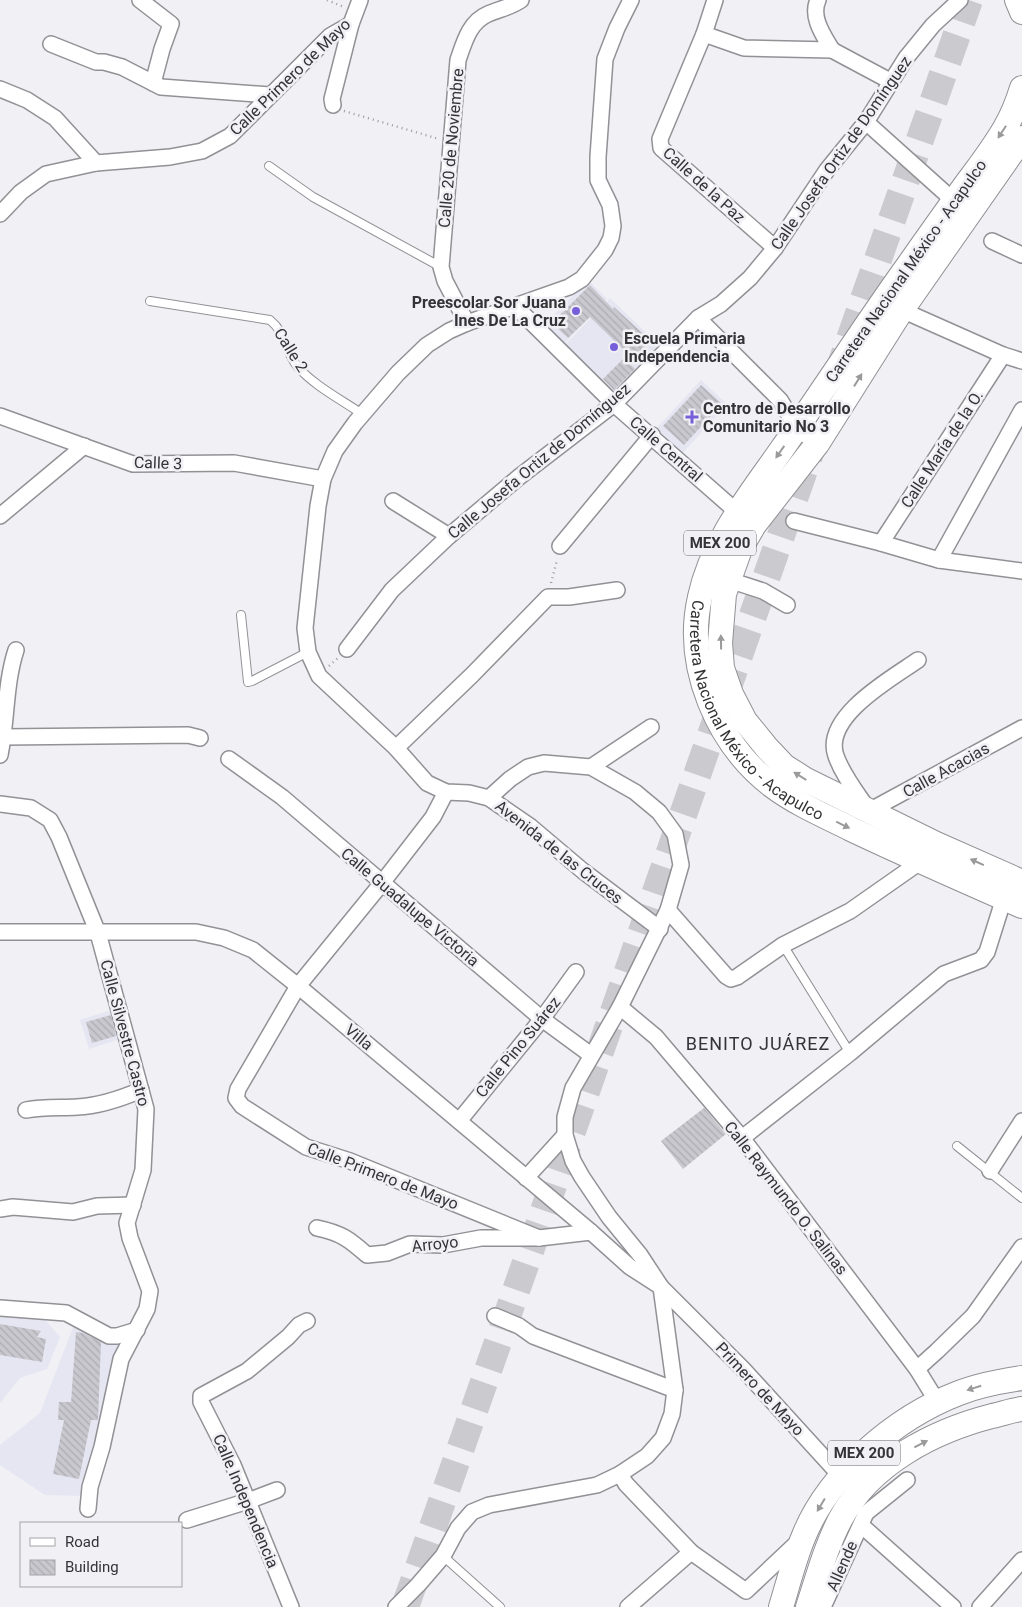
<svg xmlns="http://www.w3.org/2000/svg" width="1022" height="1607" viewBox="0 0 1022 1607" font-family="Roboto,sans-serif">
  <defs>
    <pattern id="building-back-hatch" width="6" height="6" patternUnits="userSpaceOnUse" patternTransform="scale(1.25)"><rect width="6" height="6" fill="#c9c8ce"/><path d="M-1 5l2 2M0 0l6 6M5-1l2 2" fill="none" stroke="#adacb2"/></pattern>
  </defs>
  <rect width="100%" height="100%" fill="#f0f0f5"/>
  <g fill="#e6e6f3">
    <polygon points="588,280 607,299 565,343 545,324"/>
    <polygon points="610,298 663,349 618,396 565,345"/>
    <polygon points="701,380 727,404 682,454 656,429"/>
    <polygon points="114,1009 123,1038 89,1049 80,1020"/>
    <polygon points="0,1313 45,1320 60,1337 47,1369 20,1378 0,1403"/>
    <polygon points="74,1325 131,1335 84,1496 45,1495 0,1465 0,1445 40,1413"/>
  </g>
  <g fill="url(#building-back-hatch)">
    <polygon points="590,285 613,309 614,307 651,341 632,358 590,317 568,338 552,323"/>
    <polygon points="624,358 635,369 614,390 603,379"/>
    <polygon points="701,385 722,404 684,445 663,426"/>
    <polygon points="111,1015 116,1036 92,1043 86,1022"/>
    <polygon points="704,1108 726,1134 683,1169 661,1141"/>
    <polygon points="0,1324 41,1331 37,1337 46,1339 42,1362 0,1355"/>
    <polygon points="76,1332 83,1333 101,1342 98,1420 91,1420 79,1479 53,1474 64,1420 58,1420 59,1402 71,1402"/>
  </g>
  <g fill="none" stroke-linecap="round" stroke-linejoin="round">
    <polyline stroke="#cacacf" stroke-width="28" stroke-dasharray="28 14" stroke-linecap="butt" points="405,1607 969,0"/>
    <g stroke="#919196" stroke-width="10">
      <g id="lane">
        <polyline points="269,166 313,197 441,267"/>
        <path d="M150,301L270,320C287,334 285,351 297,366C313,385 342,400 362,414"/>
        <polyline points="241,615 248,682 252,681 308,652"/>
        <polyline points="783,945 850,1053"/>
        <polyline points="957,1146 1022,1198"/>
        <polyline points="443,1556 500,1607"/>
      </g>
    </g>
    <g stroke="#919196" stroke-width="18">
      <g id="street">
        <polyline points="140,0 171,24 162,49 153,83"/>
        <polyline points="631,0 617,28 605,59 598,157 598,180 610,205 613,226 611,238 605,250 582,279 569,287 467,323 449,331 427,345 398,373 355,423 335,451 323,479 318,506 305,628 308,652 319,676 396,748 427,783 446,792 469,793 489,798 531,827 583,871 660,929"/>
        <polyline points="715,0 704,34 660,139 661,148 775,248"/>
        <path d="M818,0C810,17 824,36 832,50"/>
        <polyline points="704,34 744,48 832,50 890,81"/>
        <polyline points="51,44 96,62 104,62 122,67 161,87 270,95"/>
        <polyline points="0,89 27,100 55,118 96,163"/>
        <polyline points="333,105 332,99 351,24 360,0"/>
        <polyline points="866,122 954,201"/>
        <polyline points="0,214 21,192 46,174 96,163 170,157 202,151 230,136 330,36 351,24"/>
        <polyline points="992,241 1022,255"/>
        <polyline points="516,307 614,404 744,518"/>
        <polyline points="895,307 1003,355 1022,361"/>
        <polyline points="698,318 780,400 797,428 817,444"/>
        <path d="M467,323L445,281L441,267L458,60C464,43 469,22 488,14C500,9 511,7 521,0"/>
        <polyline points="0,416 133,464 234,463 323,479"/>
        <polyline points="393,501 449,536"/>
        <polyline points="0,516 84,446"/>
        <polyline points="794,521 881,543 939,560 1022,571"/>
        <polyline points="881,543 1003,355"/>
        <polyline points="560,546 652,435"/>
        <polyline points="939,560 1022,410"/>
        <polyline points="729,580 763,591 787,605"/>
        <polyline points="347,649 392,590 449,536 519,477 614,404 698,318 721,304 750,278 775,248 827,170 866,122 906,58 933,25 960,0"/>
        <path d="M918,660C892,678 822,717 836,756C843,776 858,794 869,811L1022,728"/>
        <polyline points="4,737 188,735 200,738"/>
        <polyline points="396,748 472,675 548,597 569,597 617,590"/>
        <path d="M0,755C7,720 5,684 16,650"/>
        <polyline points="229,759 282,797 542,1019 591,1055"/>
        <polyline points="591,767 651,727"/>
        <polyline points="446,792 433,817 382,883 298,986 238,1089 236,1098 242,1106 306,1147 350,1161 539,1238"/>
        <polyline points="0,804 31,808 50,820 59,837 98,933 146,1109 143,1170 127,1223 130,1238 150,1291 147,1309 121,1359 102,1447 90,1487 88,1509"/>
        <polyline points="668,910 726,976 731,979 737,977 783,945 850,911 920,862"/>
        <polyline points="0,932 196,932 224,938 253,950 298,986 591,1232 630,1267 661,1287 743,1369 847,1483"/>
        <polyline points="620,1007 656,1037 742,1138 917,1369 938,1403"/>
        <path d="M26,1110C43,1107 60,1108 77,1107C100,1106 120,1099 141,1090"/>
        <polyline points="459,1121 542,1019 576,972"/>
        <polyline points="742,1138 850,1053 944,974 981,960 987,952 1004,898"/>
        <polyline points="990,1171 1022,1121"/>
        <polyline points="526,1178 565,1135"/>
        <polyline points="0,1209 13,1207 73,1212 97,1206 133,1205"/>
        <path d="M317,1228C341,1233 349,1239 367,1255L387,1253L410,1244L443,1245L481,1238H539L591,1232"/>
        <polyline points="0,1308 66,1313 109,1336 117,1336 137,1330"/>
        <polyline points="495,1316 519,1326 533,1336 675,1390"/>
        <polyline points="917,1369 937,1351 973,1316 1022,1247"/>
        <polyline points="620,1474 626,1484 691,1552 746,1591 799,1541"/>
        <polyline points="187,1520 248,1501 277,1490"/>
        <polyline points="861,1525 953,1607"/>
        <polyline points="291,1607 233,1465 201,1402 201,1396 247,1371 288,1337 299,1325 307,1321"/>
        <polyline points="396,1607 418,1585 443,1556 458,1528 472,1512 489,1505 597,1485 620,1474 647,1456 663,1438 672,1414 675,1390 661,1287 640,1255 609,1217 582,1177 573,1161 565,1135 565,1117 573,1088 620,1007 668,910 681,865 675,834 659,812 635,792 591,767 544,763 528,767 510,779 489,798"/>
        <polyline points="628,1607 691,1552"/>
        <polyline points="823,1607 866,1513 907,1480"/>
        <polyline points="980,1607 1022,1560"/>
      </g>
    </g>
    <g stroke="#919196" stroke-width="26">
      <g id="primary">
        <polyline points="1017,0 1022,12"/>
        <path id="s1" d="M1022,88C1018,101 1012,116 1005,128C993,149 978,168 964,187C946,212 928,237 910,263C866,324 825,388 782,449C750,495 712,541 700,597C684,667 718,745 774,787C797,804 825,816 851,829C908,856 965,881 1022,906"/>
        <polyline points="1022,138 901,311 817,444 754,525 740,549 724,594 720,643 722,668 731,694 745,721 767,748 784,766 806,780 936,844 1022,882"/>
        <path d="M781,1607C788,1584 794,1560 803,1538C828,1474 896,1417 959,1393C979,1385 1001,1381 1022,1378"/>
        <path d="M808,1607C818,1577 826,1546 841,1518C871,1463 934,1431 992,1416C1002,1414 1012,1410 1022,1409"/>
      </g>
    </g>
    <g stroke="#9d9da1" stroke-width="2.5" stroke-dasharray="1 4" stroke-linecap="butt">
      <polyline points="327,0 344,7"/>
      <polyline points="344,111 439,139"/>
      <polyline points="551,583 557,560"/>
      <polyline points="329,666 338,658"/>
    </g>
    <use href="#lane" stroke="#fff" stroke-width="8"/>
    <use href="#street" stroke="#fff" stroke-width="15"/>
    <use href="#primary" stroke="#fff" stroke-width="24"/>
  </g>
  <defs><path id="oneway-solid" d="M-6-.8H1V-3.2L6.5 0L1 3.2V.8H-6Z" transform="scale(1.25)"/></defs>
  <g fill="#9a9a9a">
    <use href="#oneway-solid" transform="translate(1002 132) rotate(123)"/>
    <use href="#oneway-solid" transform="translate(858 380) rotate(-58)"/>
    <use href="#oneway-solid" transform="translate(780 452) rotate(125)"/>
    <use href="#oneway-solid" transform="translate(721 642) rotate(-91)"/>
    <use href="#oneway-solid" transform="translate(800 776) rotate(-148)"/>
    <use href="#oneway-solid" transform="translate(843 825) rotate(26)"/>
    <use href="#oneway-solid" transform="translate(977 862) rotate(-156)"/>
    <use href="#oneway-solid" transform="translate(974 1388) rotate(163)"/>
    <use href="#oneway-solid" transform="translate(921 1444) rotate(-27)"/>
    <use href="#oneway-solid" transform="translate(821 1505) rotate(121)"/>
  </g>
  <g fill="#775fda" stroke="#f0f0f5" stroke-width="2">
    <circle cx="576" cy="311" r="5"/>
    <circle cx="614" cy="347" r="5"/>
    <path d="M689.5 409.5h5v5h5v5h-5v5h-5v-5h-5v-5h5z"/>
  </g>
  <g text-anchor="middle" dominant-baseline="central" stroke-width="5" stroke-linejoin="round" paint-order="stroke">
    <g fill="#f0f0f5" stroke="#6c6c6f" stroke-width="1">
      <rect x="684" y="530.5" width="72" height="25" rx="4"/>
      <rect x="828" y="1440.5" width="72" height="25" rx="4"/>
    </g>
    <g font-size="15" font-weight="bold" fill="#343436">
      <text x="720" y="543">MEX 200</text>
      <text x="864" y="1453">MEX 200</text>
    </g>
    <g font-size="16" fill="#343436" stroke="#f0f0f5">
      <text transform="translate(290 77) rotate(-44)">Calle Primero de Mayo</text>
      <text transform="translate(451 148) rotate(-85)">Calle 20 de Noviembre</text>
      <text transform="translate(841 153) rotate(-55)">Calle Josefa Ortiz de Domínguez</text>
      <text transform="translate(704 185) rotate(42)">Calle de la Paz</text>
      <text transform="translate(906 271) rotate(-55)">Carretera Nacional México - Acapulco</text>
      <text transform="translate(291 350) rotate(58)">Calle 2</text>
      <text transform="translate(666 449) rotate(41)">Calle Central</text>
      <text transform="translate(942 449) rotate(-57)">Calle María de la O.</text>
      <text transform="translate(539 461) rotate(-40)">Calle Josefa Ortiz de Domínguez</text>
      <text transform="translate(158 463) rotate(2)">Calle 3</text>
      <text stroke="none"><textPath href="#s1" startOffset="742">Carretera Nacional México - Acapulco</textPath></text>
      <text transform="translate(946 770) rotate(-29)">Calle Acacias</text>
      <text transform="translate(559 852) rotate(38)">Avenida de las Cruces</text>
      <text transform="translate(410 907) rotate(40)">Calle Guadalupe Victoria</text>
      <text transform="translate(125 1033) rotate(75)">Calle Silvestre Castro</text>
      <text transform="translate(359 1037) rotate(40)">Villa</text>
      <text transform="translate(518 1047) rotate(-51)">Calle Pino Suárez</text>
      <text transform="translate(383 1176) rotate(21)">Calle Primero de Mayo</text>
      <text transform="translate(786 1198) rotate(52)">Calle Raymundo O. Salinas</text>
      <text transform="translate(435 1244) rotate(-6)">Arroyo</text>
      <text transform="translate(760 1389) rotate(47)">Primero de Mayo</text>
      <text transform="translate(246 1501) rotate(67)">Calle Independencia</text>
      <text transform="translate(842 1566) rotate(-66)">Allende</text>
    </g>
    <g font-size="16" font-weight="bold" fill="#343436" stroke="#f0f0f5" text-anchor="start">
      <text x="566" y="302" text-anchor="end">Preescolar Sor Juana<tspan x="566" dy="18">Ines De La Cruz</tspan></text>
      <text x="624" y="338">Escuela Primaria<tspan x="624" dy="18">Independencia</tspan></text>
      <text x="703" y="408">Centro de Desarrollo<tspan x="703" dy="18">Comunitario No 3</tspan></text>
    </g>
    <g font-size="18" letter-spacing="1" fill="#343436" stroke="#f0f0f5">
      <text x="758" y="1043">BENITO JUÁREZ</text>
    </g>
  </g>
  <rect x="20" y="1522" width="162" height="65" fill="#f0f0f5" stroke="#a5a5a9"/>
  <rect x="30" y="1538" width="25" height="8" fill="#ffffff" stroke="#a5a5a9"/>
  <text x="65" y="1547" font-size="15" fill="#343436">Road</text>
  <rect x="30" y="1560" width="25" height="15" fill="url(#building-back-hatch)" stroke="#a5a5a9"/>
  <text x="65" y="1572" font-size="15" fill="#343436">Building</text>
</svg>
